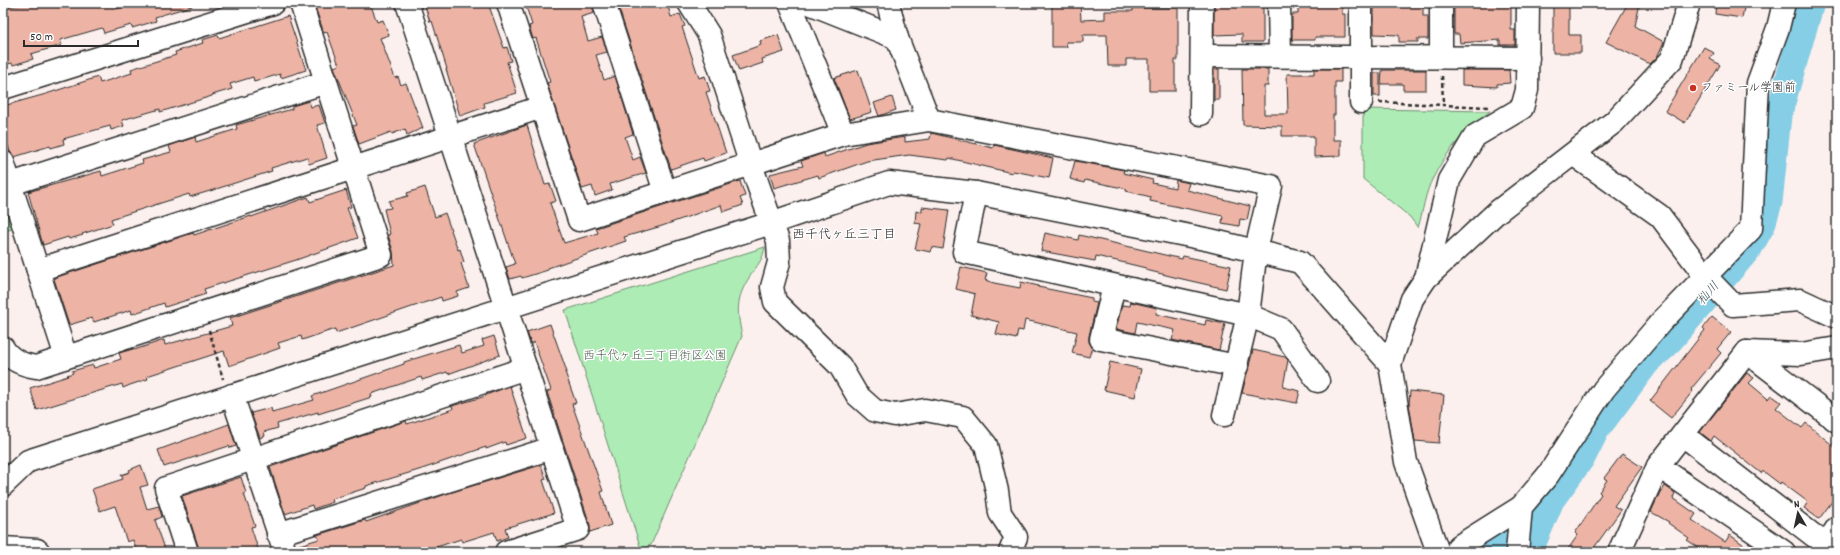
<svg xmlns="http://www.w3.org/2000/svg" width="1840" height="555" viewBox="0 0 1840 555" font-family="Dekko,'Klee One',sans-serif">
  <rect width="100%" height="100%" fill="#fbf0ed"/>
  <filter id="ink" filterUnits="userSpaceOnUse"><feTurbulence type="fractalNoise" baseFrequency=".025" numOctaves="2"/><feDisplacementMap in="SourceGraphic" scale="8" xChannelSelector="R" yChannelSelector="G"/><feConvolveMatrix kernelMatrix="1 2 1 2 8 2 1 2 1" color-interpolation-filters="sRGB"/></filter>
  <g filter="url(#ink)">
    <g fill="#adedb5" stroke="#6c8c70">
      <path d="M1363,109L1490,111C1467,129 1446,151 1433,178C1425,192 1423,212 1418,228L1410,217L1363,179Z"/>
      <polygon points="3,198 13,229 3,231"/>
      <path d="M765,247C762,261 760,261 753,272C736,296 736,308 742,336L651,545L641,549L565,310Z"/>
    </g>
    <polygon fill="#85cee6" stroke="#618d9b" points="1513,520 1507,552 1470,552"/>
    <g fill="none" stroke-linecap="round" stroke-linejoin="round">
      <polyline stroke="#85cee6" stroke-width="27" points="1532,552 1532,545 1551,500 1583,456 1596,430 1647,362 1665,346 1749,248 1762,225 1769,202 1778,116 1811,3"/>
    </g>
    <g fill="#edb4a6" stroke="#2b2b2b">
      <polygon points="26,3 116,3 117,9 139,3 192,3 192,6 155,17 156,21 132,28 131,25 104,33 102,28 60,40 62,45 31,54 33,59 13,65 12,63 3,65 3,8"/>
      <polygon points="325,3 370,3 377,22 383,20 389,35 380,38 395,78 398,77 401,85 406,83 423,128 407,135 405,129 392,134 391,132 359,144 353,126 357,125 334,67 339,65 327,32 324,33 315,7"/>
      <polygon points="424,3 488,3 504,48 507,47 511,61 507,62 517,93 484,103 485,107 460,116 446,69 447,69 432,21 430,22"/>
      <polygon points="525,3 592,3 594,13 581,17 588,41 602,37 607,52 596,55 604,80 615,76 633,134 625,137 633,160 640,157 646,173 610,184 612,190 595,196 592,186 582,189 547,83 550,82 536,38 533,39 529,26 532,25"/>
      <polygon points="617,3 667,3 671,17 680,14 685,26 682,27 699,78 705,76 710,91 706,92 726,153 704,161 703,158 671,169"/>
      <polygon points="1052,3 1080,3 1081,20 1105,19 1105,11 1133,11 1133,8 1178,8 1178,60 1175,60 1175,91 1149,91 1149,59 1126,59 1126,66 1108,66 1107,35 1083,35 1083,42 1066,42 1067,47 1052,47"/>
      <polygon points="1214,3 1263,3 1263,42 1242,42 1242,34 1214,35"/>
      <polygon points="1298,3 1342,3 1342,14 1345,14 1345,37 1315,37 1315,40 1292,40 1292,14 1298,14"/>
      <polygon points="1374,3 1423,3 1423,16 1428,16 1428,39 1417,39 1418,42 1399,42 1399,35 1374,34"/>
      <polygon points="1454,3 1511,3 1511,30 1515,30 1515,45 1500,45 1500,40 1460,43 1459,34 1454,34"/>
      <polygon points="1553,3 1569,3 1569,35 1581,35 1581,53 1553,53"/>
      <polygon points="1628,3 1640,3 1635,26 1664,42 1657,57 1650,64 1606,42"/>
      <polygon points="1716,3 1745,3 1742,18 1715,14"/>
      <polygon points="288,16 306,70 281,78 280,74 254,82 253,77 230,84 232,89 212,95 212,96 160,112 160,109 122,120 124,126 111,130 110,126 63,139 64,144 51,148 50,146 14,157 10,152 3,128 3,106 46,94 98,77 100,83 132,73 131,69 176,55 175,52 203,43 202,40 218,35 219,38"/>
      <polygon points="778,35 784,52 762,59 763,63 739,71 733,55 761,45 760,41"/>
      <polygon points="1704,47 1714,53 1710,59 1720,65 1685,123 1665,111"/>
      <rect x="1214" y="69" width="5" height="31"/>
      <polygon points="1242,69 1268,69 1268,86 1264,86 1264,114 1288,114 1287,74 1314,74 1314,69 1341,69 1341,82 1335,82 1335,115 1333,115 1333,140 1341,140 1341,156 1314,157 1314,136 1282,136 1282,126 1243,125"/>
      <polygon points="858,70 872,112 850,119 834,78"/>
      <polygon points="1382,70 1426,70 1426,90 1403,90 1403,84 1381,84"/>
      <polygon points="1462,70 1509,70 1510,83 1497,84 1497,87 1462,85"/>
      <rect x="1374" y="73" width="6" height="23"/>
      <polygon points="892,97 896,110 879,116 874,103"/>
      <polygon points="309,101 311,107 319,105 325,123 317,125 327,158 309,164 307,157 271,168 272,171 210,191 190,197 189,194 111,219 113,224 82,234 83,235 69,239 68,237 43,245 28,192 101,171 102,176 143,163 142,160 171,152 169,146 195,137 196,142 237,129 236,125 292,109 292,106"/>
      <polygon points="527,125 545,185 550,184 556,201 550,203 564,243 598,233 596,228 740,181 745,196 740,198 743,205 723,212 721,205 662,226 624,237 626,241 548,268 548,270 522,278 521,276 510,279 506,267 515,264 474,144"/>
      <polygon points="931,133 993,148 994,145 1053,158 1049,178 1013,171 1012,173 949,158 948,160 909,155 867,161 819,178 818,175 774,188 770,174 803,166 801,161 824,153 825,157 866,143 905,137 905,142 930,139"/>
      <polygon points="1075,161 1124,170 1123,173 1153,180 1152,183 1175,188 1176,180 1189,183 1187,190 1250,206 1247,220 1240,219 1239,226 1222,223 1223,216 1150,201 1151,197 1126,191 1127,189 1085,180 1084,183 1070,179"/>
      <polygon points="425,187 435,217 445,213 458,250 460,249 464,262 461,263 469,288 457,292 458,296 442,301 441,297 336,333 335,329 302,340 301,336 278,343 280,348 229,366 224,351 147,376 148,379 130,385 123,388 122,384 37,410 30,388 68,376 67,375 73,373 72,371 93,365 94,368 121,359 119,353 133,349 134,350 164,340 165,345 232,326 230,318 394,265 393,251 388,235 390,234 384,209 391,208 389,201 408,196 407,193"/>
      <polygon points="346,190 351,207 347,208 358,238 296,260 204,289 206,294 165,307 164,303 132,314 131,310 94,322 92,318 69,325 54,279 57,277 193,233 194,235 251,216 251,217 308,197 310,202"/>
      <polygon points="922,207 949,210 943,249 932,247 931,252 915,249 921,224 915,223 916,211 922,212"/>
      <polygon points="1045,233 1078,240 1079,235 1182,259 1183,256 1231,266 1226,289 1178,278 1146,270 1146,268 1096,256 1095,261 1041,251"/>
      <polygon points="961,267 987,273 985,280 994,283 1020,288 1021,282 1039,286 1038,287 1092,298 1092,302 1097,303 1089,336 1089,342 1092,347 1089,357 1072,353 1077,332 1025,320 1023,331 1018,330 1016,339 996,334 999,322 971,315 975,294 956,289"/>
      <polygon points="1131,302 1157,308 1156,314 1205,325 1206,320 1225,324 1219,350 1172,340 1175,330 1137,322 1135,333 1116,329 1122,305 1130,306"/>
      <polygon points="1712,317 1731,332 1717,349 1721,353 1691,389 1693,391 1671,418 1650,401 1705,330 1703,328"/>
      <polygon points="550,324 567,372 565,372 576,403 572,404 603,491 601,492 611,525 590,532 590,525 547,392 551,390 534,342 531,344 527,332"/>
      <polygon points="494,336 500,355 448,374 447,372 422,380 421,377 371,394 372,397 318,414 318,412 277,424 278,428 264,432 265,436 260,438 251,413 271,408 272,412 314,400 312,396 404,364 404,362 459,345 462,353 484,346 482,340"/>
      <polygon points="1253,350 1285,357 1288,360 1283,387 1300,391 1297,403 1242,393"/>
      <polygon points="1110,362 1141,369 1135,397 1104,390"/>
      <polygon points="1747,373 1754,378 1749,383 1768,399 1771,395 1781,402 1776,408 1802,428 1806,423 1837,449 1837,495 1819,519 1804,508 1808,502 1781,482 1780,484 1763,471 1761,473 1714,436 1711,441 1700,432"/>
      <polygon points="510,386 527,438 506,445 505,442 486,449 486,447 422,469 366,486 366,488 332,499 333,502 313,509 312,505 285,514 270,467 406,421 407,424 453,409 452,406 486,396 486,395"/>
      <polygon points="1410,391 1444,395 1439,443 1415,441 1409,404"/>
      <polygon points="229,424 236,446 230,448 229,446 164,467 158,450"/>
      <polygon points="1622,454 1642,467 1614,506 1621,510 1591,552 1566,552 1578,535 1575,533 1601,494 1599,492 1607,480 1604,478"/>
      <polygon points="141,465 148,485 140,487 147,509 159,506 162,517 155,520 166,552 137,552 133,540 127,542 115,506 100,511 92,489 123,479 121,475 130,472 129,470"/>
      <polygon points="541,465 546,479 543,480 554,513 505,528 508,537 497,541 494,532 462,542 461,539 421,552 297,552 296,546 319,539 317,535 365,520 366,522 446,494"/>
      <polygon points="241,477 246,493 244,494 255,526 251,527 259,552 200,552 182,496"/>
      <polygon points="1665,486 1675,493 1673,498 1696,514 1692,520 1725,542 1730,535 1754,552 1705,552 1687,540 1689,538 1668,523 1669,522 1651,512 1661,490 1662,491"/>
    </g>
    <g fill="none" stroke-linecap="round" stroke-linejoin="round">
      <g stroke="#2b2b2b" stroke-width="25">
        <g id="minor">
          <polyline points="407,3 578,529 506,552"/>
          <polyline points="508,3 579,220 843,134 929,120 1271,186 1256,250 1248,315 1224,415"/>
          <polyline points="604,3 665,192"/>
          <polyline points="689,3 709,35 751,165 778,241 779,262 772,287 775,302 840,366 857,395 875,411 895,415 925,410 963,417 986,445 997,491 1000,513 1016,537 1010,552"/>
          <polyline points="790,3 843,134"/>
          <polyline points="809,3 897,38"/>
          <polyline points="888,3 897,38 929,120"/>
          <polyline points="1279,3 1280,56"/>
          <polyline points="1202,56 1528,58"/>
          <polyline points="1441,57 1441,3"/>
          <polyline points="3,88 273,3"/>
          <polyline points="1361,102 1361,3"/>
          <polyline points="1201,114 1202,3"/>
          <polyline points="1573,154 1660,216 1706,277 1733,305 1800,300 1837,317"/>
          <polyline points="3,162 66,357"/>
          <polyline points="11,184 326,82"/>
          <polyline points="976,193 964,252 1248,315 1281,329 1318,381"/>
          <polyline points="38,270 542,107"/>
          <polyline points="1426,278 1449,180 1475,136 1522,108 1527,90 1528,3"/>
          <polyline points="1114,286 1101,339 1237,366"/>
          <path d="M3,348C10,360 24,365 36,367L381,255L301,3"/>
          <polyline points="1747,352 1837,421"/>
          <polyline points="232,395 285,552"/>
          <polyline points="1683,435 1835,552"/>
          <polyline points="1658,466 1784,552"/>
          <polyline points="3,485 28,461 771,223 889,183 976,193 1210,240 1300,262 1390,364"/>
          <polyline points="278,534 552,448"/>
          <polyline points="3,548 37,550 39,552"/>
          <polyline points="187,552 166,488 526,368"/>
          <polyline points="1438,552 1406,462 1390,364 1412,299 1426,278 1497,212 1614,122 1672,59 1689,3"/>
          <polyline points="1457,552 1459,546 1521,507"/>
          <polyline points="1517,552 1521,507 1548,475 1604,389 1661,322 1751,229 1758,83 1778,28 1784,3"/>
          <polyline points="1619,552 1658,466 1747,352 1801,354 1837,348"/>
          <polyline points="1821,552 1837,528"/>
        </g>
      </g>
      <g stroke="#2b2b2b" stroke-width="2.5" stroke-dasharray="4 3" stroke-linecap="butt">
        <polyline points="1442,76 1443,105"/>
        <polyline points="1379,102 1488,107"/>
        <polyline points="209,330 223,379"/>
      </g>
      <use href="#minor" stroke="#fff" stroke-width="22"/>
    </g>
  </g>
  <circle fill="#c8321e" stroke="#fff" stroke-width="1.5" cx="1693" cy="88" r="4"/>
  <g text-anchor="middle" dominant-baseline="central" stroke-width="3" stroke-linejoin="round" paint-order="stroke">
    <g font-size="12" fill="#2b2b2b" stroke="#fff" text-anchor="start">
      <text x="1701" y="88">ファミール学園前</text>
    </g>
    <g font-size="12" fill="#4c5c4e" stroke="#fff">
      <text x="655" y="356">西千代ヶ丘三丁目街区公園</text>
    </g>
    <g font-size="13" fill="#2b2b2b" stroke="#fff">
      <text x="844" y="235">西千代ヶ丘三丁目</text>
    </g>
    <g font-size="13" font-style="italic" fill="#465c63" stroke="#fff">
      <text transform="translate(1709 294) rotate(-49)">杣川</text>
    </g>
  </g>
  <rect width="1840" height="555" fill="none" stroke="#fff" stroke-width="16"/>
  <rect x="8" y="8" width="1824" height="539" fill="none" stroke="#2b2b2b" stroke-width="1.5" filter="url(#ink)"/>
  <g transform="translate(1798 513) rotate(351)" stroke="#ffffff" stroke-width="3" paint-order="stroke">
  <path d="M0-3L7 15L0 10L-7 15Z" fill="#2b2b2b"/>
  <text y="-6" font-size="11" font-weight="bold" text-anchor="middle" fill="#2b2b2b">N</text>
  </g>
  <path d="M24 40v6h114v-6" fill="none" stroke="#2b2b2b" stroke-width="2"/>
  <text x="30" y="40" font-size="12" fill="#2b2b2b" stroke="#ffffff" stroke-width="3" paint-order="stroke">50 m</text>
</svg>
